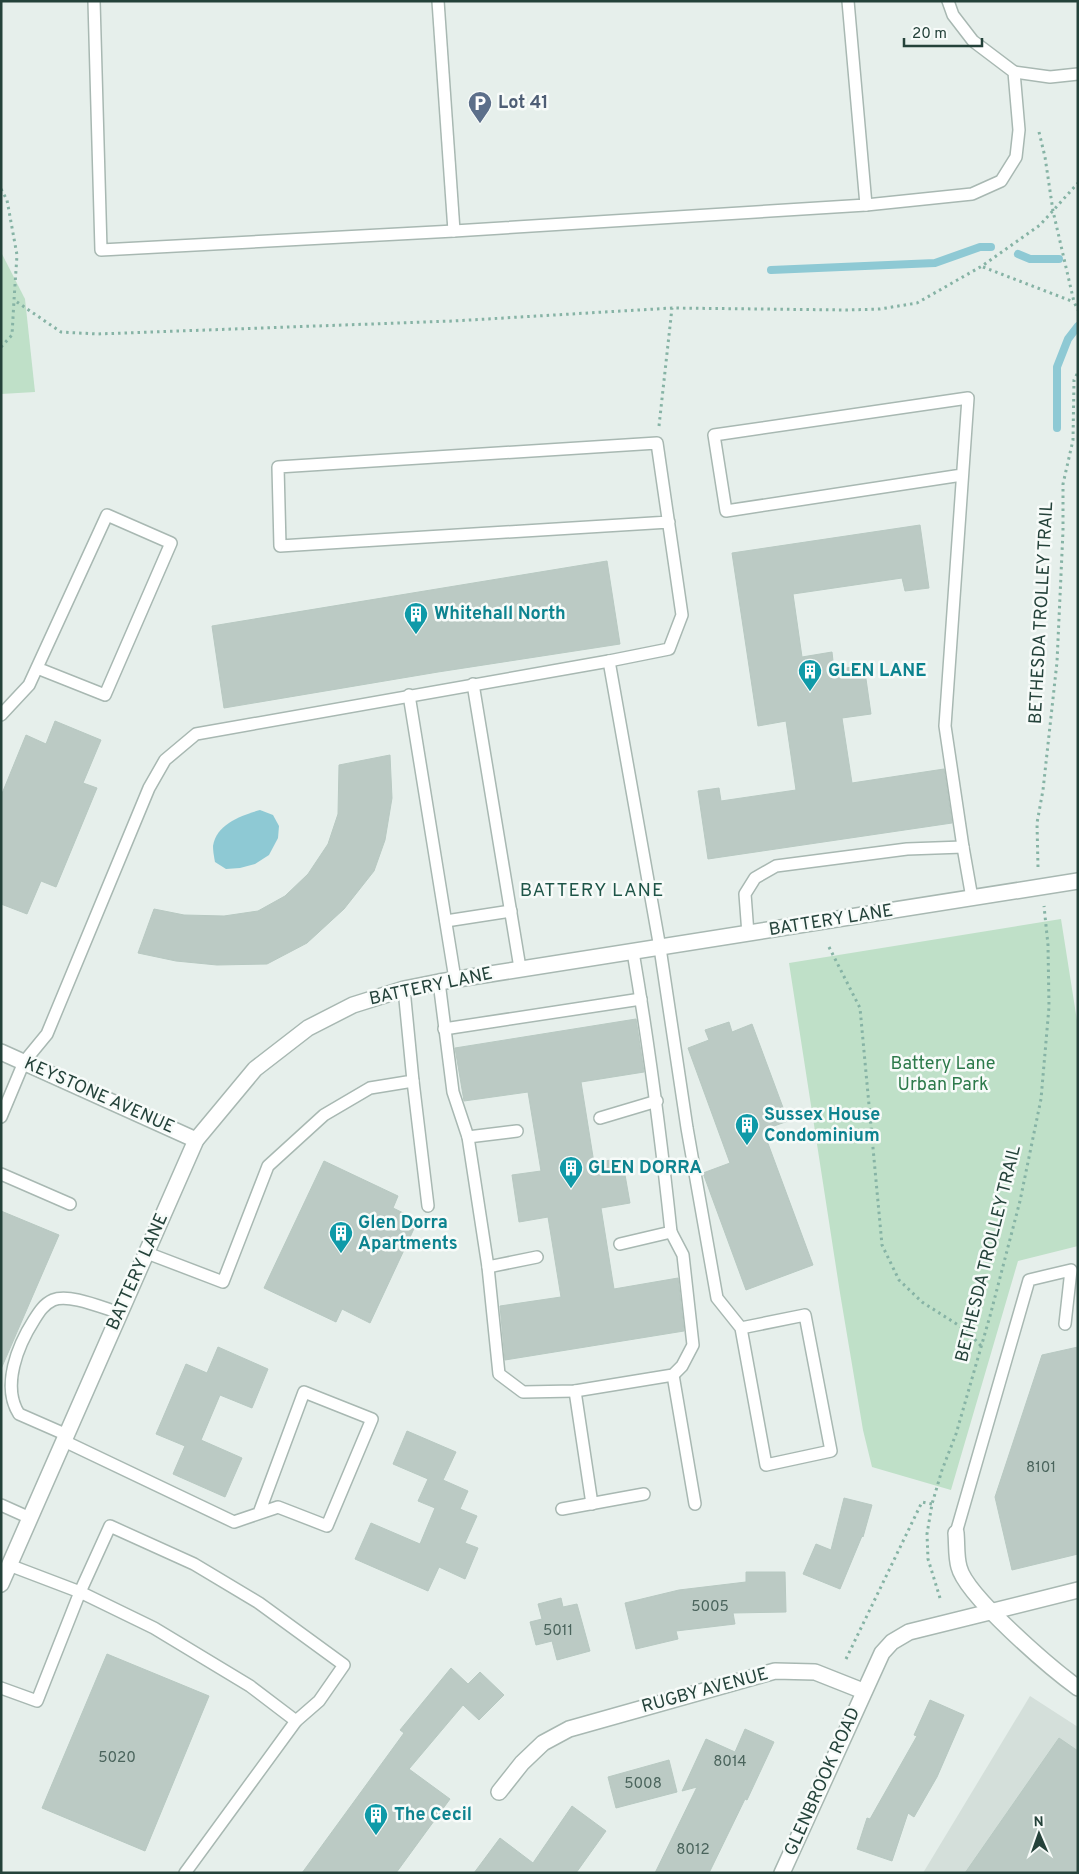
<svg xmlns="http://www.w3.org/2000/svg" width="1079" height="1874" viewBox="0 0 1079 1874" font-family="Overpass,sans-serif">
  <rect width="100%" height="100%" fill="#e6efeb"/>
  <polygon fill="#d4dfda" points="1030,1696 1078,1727 1078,1873 923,1873"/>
  <g fill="#bfe0c8">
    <polygon points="1,252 25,299 35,392 1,394"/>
    <polygon points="1061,919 1078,1027 1078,1246 1018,1261 951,1490 872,1467 863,1430 840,1293 789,963"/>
  </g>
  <path fill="#8ec9d4" d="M260,810L273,815L279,826L278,838L269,855L255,864L240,868L226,869L215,862C214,857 213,851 213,846C216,824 242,815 260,810Z"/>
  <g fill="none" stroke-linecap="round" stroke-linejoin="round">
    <g stroke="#8ec9d4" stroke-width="8">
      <polyline points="1018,254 1030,259 1059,259"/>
      <polyline points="771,270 935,263 980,247 991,247"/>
      <polyline points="1057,428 1057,367 1068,339 1078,326"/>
    </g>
  </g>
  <g fill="#bbcac4" stroke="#b8c9c2">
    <polygon points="920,525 929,588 905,591 902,578 793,594 802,657 832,652 834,670 864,665 871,714 842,718 852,783 944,769 952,823 708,859 698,791 719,788 721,801 796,790 786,721 758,726 732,553"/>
    <polygon points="607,561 620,644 438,672 224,708 212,626"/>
    <polygon points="55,721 101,740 83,783 97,788 56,887 41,881 27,914 1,904 1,796 26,735 46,744"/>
    <polygon points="390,755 392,798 385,840 374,871 344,909 307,943 267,964 217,965 176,961 138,953 154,909 184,915 224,916 258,911 285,896 308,874 328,844 338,814 339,765"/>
    <polygon points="636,1019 644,1072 581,1082 594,1163 622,1158 630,1203 601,1208 614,1289 678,1278 684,1331 505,1360 500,1306 561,1297 548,1217 519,1222 512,1175 541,1171 528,1092 464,1101 455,1048"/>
    <polygon points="729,1022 732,1032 752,1024 788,1121 763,1130 813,1265 746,1290 703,1173 730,1163 688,1048 709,1040 705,1030"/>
    <polygon points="324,1161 398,1196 393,1208 418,1220 370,1323 342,1309 336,1322 264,1288"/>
    <polygon points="1,1211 59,1235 1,1369"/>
    <polygon points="218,1347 268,1369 252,1408 220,1395 201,1440 242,1458 225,1497 173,1474 185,1446 156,1434 186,1364 207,1373"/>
    <polygon points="1078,1347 1078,1554 1012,1570 995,1497 1042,1355"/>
    <polygon points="407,1431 456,1452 443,1480 468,1491 460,1509 477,1516 465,1543 478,1548 465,1579 439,1567 428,1591 355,1559 371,1523 420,1544 435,1508 418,1501 428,1479 393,1464"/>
    <polygon points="844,1498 872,1505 863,1537 862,1536 840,1589 803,1574 816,1544 831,1550"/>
    <polygon points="746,1572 785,1572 786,1612 733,1613 735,1624 676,1631 678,1639 636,1649 625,1603 679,1590 746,1582"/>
    <polygon points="561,1598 563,1607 577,1604 590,1651 557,1660 552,1641 536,1645 530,1622 542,1619 538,1604"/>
    <polygon points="107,1654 209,1696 145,1851 42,1808"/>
    <polygon points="451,1668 468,1684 480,1672 504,1695 479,1720 463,1705 409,1769 450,1799 396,1873 302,1873 404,1733 400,1730"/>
    <polygon points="930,1700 964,1715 937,1777 914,1817 908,1813 892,1861 857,1849 867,1818 870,1819 917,1736 914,1735"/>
    <polygon points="745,1729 774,1742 747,1800 745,1799 709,1873 655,1873 697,1787 682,1791 706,1739 735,1752"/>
    <polygon points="1059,1738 1078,1751 1078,1873 965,1873"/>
    <polygon points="669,1760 677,1792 616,1808 608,1777"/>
    <polygon points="572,1806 606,1831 576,1873 474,1873 500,1838 533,1863"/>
  </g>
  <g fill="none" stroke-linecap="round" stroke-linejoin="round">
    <g stroke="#a8b8b2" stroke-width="14">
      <g id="service">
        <polyline points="94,1 101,250 454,231 866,205 848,1"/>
        <polyline points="438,1 454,231"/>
        <polyline points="1014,72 1050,77 1078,74"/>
        <polyline points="866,205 972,194 1001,181 1016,157 1019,130 1014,72 973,41 953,15 948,1"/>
        <polyline points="962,475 726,511 714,435 968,398 945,726 963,847 972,898"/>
        <polyline points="669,522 280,546 278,467 657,443 682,615 669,649 609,661 660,948 687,1128 717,1298 741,1328 766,1465 831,1451 805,1315 741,1328"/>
        <polyline points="473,684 520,968"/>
        <polyline points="409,695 455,979"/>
        <polyline points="1,715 29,685 107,515 171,543 105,695 37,668"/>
        <polyline points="446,921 511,911"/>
        <polyline points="748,934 745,894 755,878 776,866 907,849 963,847"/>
        <polyline points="439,982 453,1092 468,1137 488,1267 537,1257"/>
        <polyline points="444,1029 641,999"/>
        <polyline points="413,1081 428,1206"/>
        <polyline points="1,1117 24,1062 47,1034 149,788 165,760 196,734 609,661"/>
        <polyline points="600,1118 657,1101"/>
        <polyline points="468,1137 517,1131"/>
        <polyline points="1,1174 70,1204"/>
        <path d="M620,1244L671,1232C661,1138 649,1045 633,952"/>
        <polyline points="147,1253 223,1282 268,1166 324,1115 370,1088 413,1081 404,989"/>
        <polyline points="488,1267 499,1374 523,1392 575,1391 673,1375 682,1366 693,1345 683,1255 671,1232"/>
        <polyline points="673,1375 695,1504"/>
        <polyline points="575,1391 592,1504"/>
        <path d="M67,1435L19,1414C1,1386 18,1345 34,1320C39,1312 44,1304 53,1300C69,1293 103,1308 120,1313"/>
        <polyline points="64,1441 234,1522 278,1507 327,1526 372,1419 304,1392 259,1513"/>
        <polyline points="1,1505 30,1518"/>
        <polyline points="562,1509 644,1494"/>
        <polyline points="956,1533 1029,1280 1071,1270 1065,1324"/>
        <polyline points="9,1565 80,1592 110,1526 194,1564 259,1603 344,1665 319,1701 296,1721 185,1873"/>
        <polyline points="1,1688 37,1701 80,1592 154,1628 250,1686 296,1721"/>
      </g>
    </g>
    <g stroke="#a8b8b2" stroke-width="18">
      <g id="minor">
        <polyline points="1,1052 196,1140"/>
        <path d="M956,1533C957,1544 956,1557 959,1567C966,1596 1052,1669 1078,1688"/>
        <polyline points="499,1792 522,1763 543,1743 569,1729 775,1671 815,1672 863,1691"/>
        <polyline points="782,1873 882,1653 892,1642 909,1632 1078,1590"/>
      </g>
    </g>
    <g stroke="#a8b8b2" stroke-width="18">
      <polyline id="tertiary" points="1,1584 196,1140 255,1069 308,1028 353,1005 404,989 439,982 1078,881"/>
    </g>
    <g stroke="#86b3a5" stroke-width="3" stroke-dasharray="2.5 4" stroke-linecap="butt">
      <polyline points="1039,132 1045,157 1053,211 1074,302 1078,310"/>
      <polyline points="1,189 7,200 17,255 14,300 61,332 97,334 453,321 672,308 847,310 880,309 917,303 982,266 1040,225 1078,183"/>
      <polyline points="983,267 1074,302"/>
      <polyline points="1,347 12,335 14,300"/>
      <polyline points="659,426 672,308"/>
      <polyline points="1038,867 1037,823 1043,790 1057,662 1063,531 1063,484 1073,440 1074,380 1078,372"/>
      <polyline points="829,947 860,1008 882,1245 899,1280 922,1302 966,1330 981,1346"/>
      <polyline points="940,1598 928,1559 927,1534 932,1504 942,1470 956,1434 990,1316 1020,1201 1041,1099 1049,1007 1048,945 1044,906"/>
      <polyline points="846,1659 922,1502 932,1504"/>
    </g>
    <use href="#service" stroke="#fff" stroke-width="11"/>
    <use href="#minor" stroke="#fff" stroke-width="15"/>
    <use href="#tertiary" stroke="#fff" stroke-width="15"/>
  </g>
  <defs>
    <g id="parking-pin" transform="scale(1.25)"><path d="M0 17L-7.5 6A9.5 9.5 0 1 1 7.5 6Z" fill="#5c6f8a" stroke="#f7fbf9"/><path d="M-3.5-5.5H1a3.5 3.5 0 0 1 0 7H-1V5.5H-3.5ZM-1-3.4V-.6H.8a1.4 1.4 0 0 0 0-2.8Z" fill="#fff"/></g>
    <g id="building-pin" transform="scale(1.25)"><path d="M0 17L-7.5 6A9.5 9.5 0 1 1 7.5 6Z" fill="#0f9aa8" stroke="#f7fbf9"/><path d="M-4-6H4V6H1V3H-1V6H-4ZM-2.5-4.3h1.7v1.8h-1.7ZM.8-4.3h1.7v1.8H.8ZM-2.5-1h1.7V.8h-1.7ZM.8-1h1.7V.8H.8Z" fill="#fff"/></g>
  </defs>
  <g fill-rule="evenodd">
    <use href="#parking-pin" x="480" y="103"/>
    <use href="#building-pin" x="416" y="614"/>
    <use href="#building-pin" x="810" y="671"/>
    <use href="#building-pin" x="747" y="1125"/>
    <use href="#building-pin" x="571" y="1168"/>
    <use href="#building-pin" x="341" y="1233"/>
    <use href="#building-pin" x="376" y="1815"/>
  </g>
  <g text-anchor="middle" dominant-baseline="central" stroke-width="5" stroke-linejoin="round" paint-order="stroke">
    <g font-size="15" fill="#4a645c">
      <text x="1041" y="1468">8101</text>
      <text x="710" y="1607">5005</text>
      <text x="558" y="1631">5011</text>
      <text x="117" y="1758">5020</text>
      <text x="730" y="1762">8014</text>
      <text x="643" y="1784">5008</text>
      <text x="693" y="1850">8012</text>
    </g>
    <g font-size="18" font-weight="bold" fill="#4e5e75" stroke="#f7fbf9" text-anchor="start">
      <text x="498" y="103">Lot 41</text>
    </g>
    <g font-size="18" fill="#24423a" stroke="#f7fbf9">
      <text transform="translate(1042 613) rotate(-87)">BETHESDA TROLLEY TRAIL</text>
      <text transform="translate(831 921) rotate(-9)">BATTERY LANE</text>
      <text transform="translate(431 987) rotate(-12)">BATTERY LANE</text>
      <text transform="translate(99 1096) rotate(24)">KEYSTONE AVENUE</text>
      <text transform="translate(989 1254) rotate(-76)">BETHESDA TROLLEY TRAIL</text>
      <text transform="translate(138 1272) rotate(-66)">BATTERY LANE</text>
      <text transform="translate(705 1691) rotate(-15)">RUGBY AVENUE</text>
      <text transform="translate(823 1782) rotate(-66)">GLENBROOK ROAD</text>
    </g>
    <g font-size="18" font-weight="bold" fill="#0d838f" stroke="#f7fbf9" text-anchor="start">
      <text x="434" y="614">Whitehall North</text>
      <text x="828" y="671">GLEN LANE</text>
      <text x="764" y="1115">Sussex House<tspan x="764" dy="21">Condominium</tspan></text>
      <text x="588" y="1168">GLEN DORRA</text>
      <text x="358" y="1223">Glen Dorra<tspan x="358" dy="21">Apartments</tspan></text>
      <text x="394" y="1815">The Cecil</text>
    </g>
    <g font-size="18" fill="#2d7a4b" stroke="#f7fbf9">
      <text x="943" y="1064">Battery Lane<tspan x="943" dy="21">Urban Park</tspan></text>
    </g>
    <g font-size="19" letter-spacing="1" fill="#1f5548" stroke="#f7fbf9">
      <text x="592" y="891">BATTERY LANE</text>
    </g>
  </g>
  <rect width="1079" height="1874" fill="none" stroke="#24423a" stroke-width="5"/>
  <g transform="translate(1039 1834) rotate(358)" stroke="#f7fbf9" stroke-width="4" paint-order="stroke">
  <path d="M0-4L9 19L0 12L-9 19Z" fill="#24423a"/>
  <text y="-8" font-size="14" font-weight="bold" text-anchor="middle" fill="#24423a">N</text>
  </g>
  <path d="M904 38v8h78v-8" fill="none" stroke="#24423a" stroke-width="2.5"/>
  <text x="912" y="38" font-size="15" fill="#24423a" stroke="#f7fbf9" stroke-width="4" paint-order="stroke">20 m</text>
</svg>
